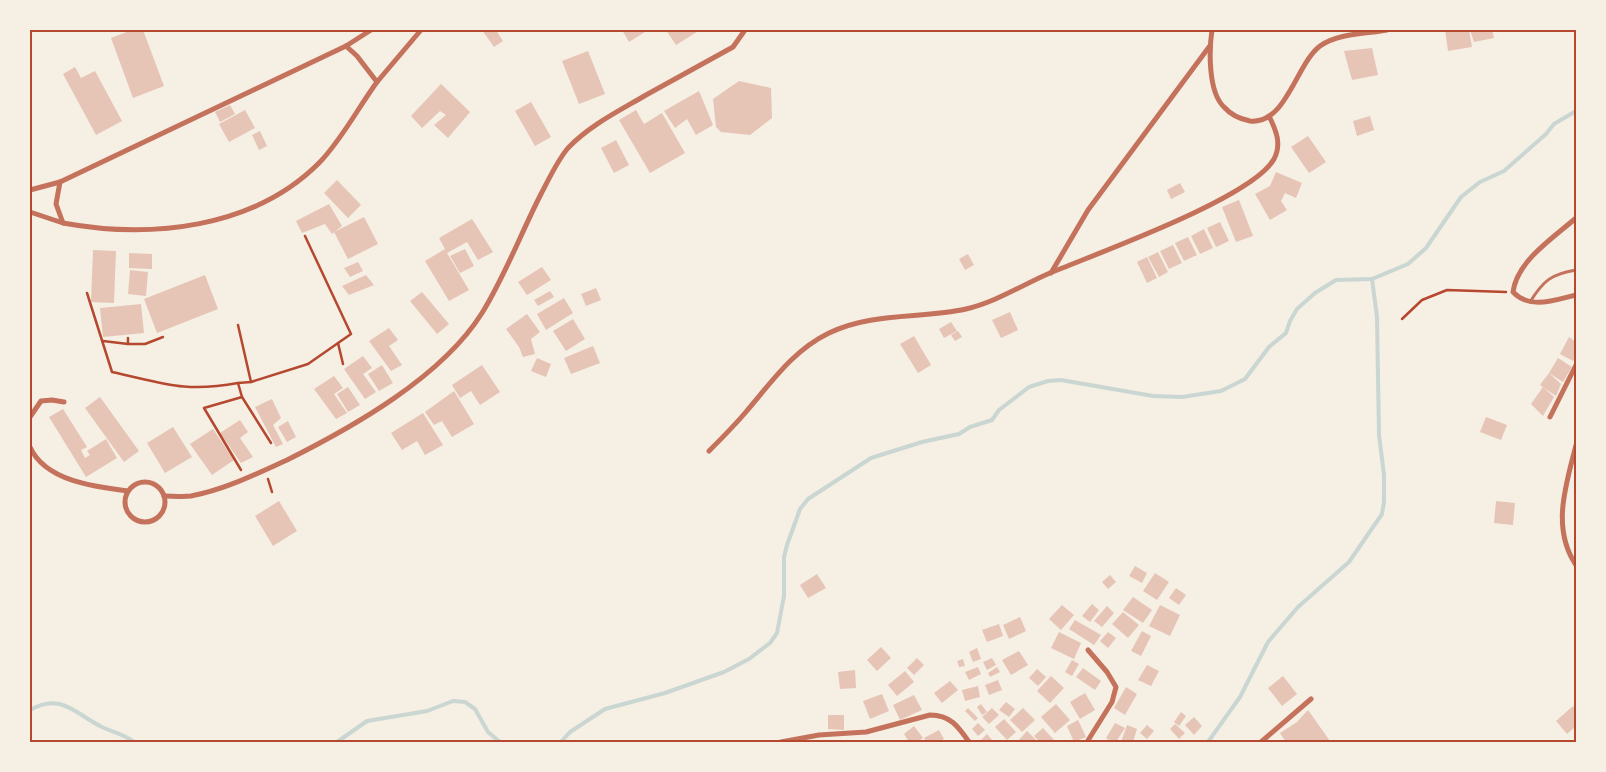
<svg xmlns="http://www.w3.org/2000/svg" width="1606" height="772" viewBox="0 0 1606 772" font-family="Jost,sans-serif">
  <rect width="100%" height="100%" fill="#f6efe4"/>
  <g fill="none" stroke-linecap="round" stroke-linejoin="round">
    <g stroke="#c9d6d2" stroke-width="4">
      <path d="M30,710C62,692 75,714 102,727C112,732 124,734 134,742"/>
      <polyline points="337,742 367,721 427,711 453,701 465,702 475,709 488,732 500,742"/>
      <polyline points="561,742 570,732 605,709 665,693 724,672 749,659 770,643 777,633 784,596 784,557 787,545 800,509 808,499 871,458 922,442 959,434 970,427 992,420 999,410 1029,387 1048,381 1061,380 1153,396 1182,397 1221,391 1245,379 1269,347 1286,333 1290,321 1297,309 1315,293 1336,280 1372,279 1408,264 1426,248 1461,197 1480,182 1504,171 1546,134 1554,124 1576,111"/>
      <polyline points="1208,742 1240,697 1268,642 1298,607 1349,562 1382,514 1384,502 1384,475 1379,435 1377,317 1372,279"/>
    </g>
  </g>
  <g fill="#e6c5b7">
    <polygon points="132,30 143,30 164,86 133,98 111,38"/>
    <polygon points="482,30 496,30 503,41 494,47"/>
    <polygon points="622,30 648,30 629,42"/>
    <polygon points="666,30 700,30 676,45"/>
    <polygon points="1445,30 1469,30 1472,47 1448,51"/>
    <polygon points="1470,30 1492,30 1494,38 1474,42"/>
    <polygon points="1372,48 1378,75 1352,80 1344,51"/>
    <polygon points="588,51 605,94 579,104 562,61"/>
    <polygon points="75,67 81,78 95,71 122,121 96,135 63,74"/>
    <polygon points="739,81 771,88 772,118 750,135 721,132 716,127 713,99"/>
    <polygon points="441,84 470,112 448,138 434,125 446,115 440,111 422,128 411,116"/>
    <polygon points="699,91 713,125 696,135 687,119 675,128 664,111"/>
    <polygon points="531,102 551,137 535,146 515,111"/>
    <polygon points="230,105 235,114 220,122 215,112"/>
    <polygon points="245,110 255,128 229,142 219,124"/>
    <polygon points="636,110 644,124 662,113 685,153 650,173 619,120"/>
    <polygon points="1370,116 1374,130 1357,136 1353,121"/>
    <polygon points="260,131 267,146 259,150 252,135"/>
    <polygon points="1308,136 1326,162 1309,173 1291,147"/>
    <polygon points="616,140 629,165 614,173 601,148"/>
    <polygon points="1276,172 1302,183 1296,198 1285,193 1281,201 1287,210 1270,220 1255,194 1270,186"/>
    <polygon points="337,180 361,205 348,218 324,193"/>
    <polygon points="1180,183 1185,192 1171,199 1167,190"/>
    <polygon points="1239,200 1253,236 1236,242 1222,207"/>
    <polygon points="329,204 342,226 332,234 325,224 302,233 296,221"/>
    <polygon points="364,217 378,244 348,259 334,232"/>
    <polygon points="472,219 493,252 478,260 467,242 447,253 469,290 449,301 425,261 445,249 439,238"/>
    <polygon points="1220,222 1229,241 1216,247 1207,228"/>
    <polygon points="1204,229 1213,248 1200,254 1191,236"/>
    <polygon points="1188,237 1197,255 1184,261 1175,243"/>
    <polygon points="1173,245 1182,263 1169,269 1160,251"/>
    <polygon points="465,249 474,266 460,273 450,256"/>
    <polygon points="93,250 116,251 114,303 91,302"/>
    <polygon points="1158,252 1168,272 1159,277 1148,257"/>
    <polygon points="129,253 152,254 152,269 129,268"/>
    <polygon points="968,254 974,265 965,270 959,259"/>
    <polygon points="1147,257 1157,278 1147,283 1137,262"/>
    <polygon points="358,262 363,271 350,277 344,268"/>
    <polygon points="542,267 551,280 527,295 518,282"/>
    <polygon points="130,270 148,272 146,296 128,294"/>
    <polygon points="205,275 218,309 157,333 144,299"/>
    <polygon points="366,275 374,285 349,295 342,286"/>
    <polygon points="596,288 601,300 586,306 581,294"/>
    <polygon points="550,291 554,297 538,306 534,300"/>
    <polygon points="422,292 449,324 437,334 410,301"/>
    <polygon points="564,298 573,313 546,330 537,314"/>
    <polygon points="141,304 144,333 103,337 100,308"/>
    <polygon points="1010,312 1018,330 1001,338 992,320"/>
    <polygon points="527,314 540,332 531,339 535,354 523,357 519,347 506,329"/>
    <polygon points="573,319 585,339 566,351 553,331"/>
    <polygon points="951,322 957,331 944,338 939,329"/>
    <polygon points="389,328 398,340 389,346 402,365 391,371 369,341"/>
    <polygon points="958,331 962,337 955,341 951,335"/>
    <polygon points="914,336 931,365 918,373 900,344"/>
    <polygon points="1569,337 1576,342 1576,355 1573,361 1560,354"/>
    <polygon points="593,346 600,363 571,374 564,358"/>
    <polygon points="363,356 372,368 363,374 376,392 365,399 344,369"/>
    <polygon points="537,358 551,364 546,377 531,371"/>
    <polygon points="1558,358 1572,367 1563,382 1549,373"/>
    <polygon points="382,365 393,383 379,391 368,374"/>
    <polygon points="482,365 500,392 480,405 471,391 460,398 452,385"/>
    <polygon points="1549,373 1561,384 1556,396 1540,385"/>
    <polygon points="334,376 343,388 334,394 347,413 336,419 314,389"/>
    <polygon points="348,387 360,405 348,412 337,394"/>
    <polygon points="1543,387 1554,397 1543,416 1531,404"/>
    <polygon points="454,391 474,424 452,437 442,421 434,425 425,412"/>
    <polygon points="100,397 139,451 124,462 85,408"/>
    <polygon points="272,399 281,418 273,425 283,444 276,447 255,407"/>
    <polygon points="63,409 87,447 81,450 85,458 90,455 87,451 106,439 117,458 86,477 49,417"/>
    <polygon points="423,413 443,445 425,455 417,441 402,450 391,433"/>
    <polygon points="1486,417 1507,425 1501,440 1480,432"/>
    <polygon points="240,420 248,432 240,438 253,457 241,463 220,433"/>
    <polygon points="288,421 296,437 287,442 278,427"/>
    <polygon points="173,427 192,457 165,473 147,443"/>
    <polygon points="213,429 234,460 212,475 190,444"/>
    <polygon points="279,501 297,531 273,546 255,516"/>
    <polygon points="1496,501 1515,503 1513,525 1494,523"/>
    <polygon points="1135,566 1147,573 1142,583 1129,576"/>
    <polygon points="1155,573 1169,582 1157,600 1143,591"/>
    <polygon points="817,574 826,588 808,598 800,585"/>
    <polygon points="1110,575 1116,582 1108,589 1102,582"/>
    <polygon points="1176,588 1186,595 1179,605 1169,598"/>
    <polygon points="1133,597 1152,610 1143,623 1123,610"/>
    <polygon points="1092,604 1099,610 1090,622 1082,616"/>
    <polygon points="1062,605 1074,615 1061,630 1049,619"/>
    <polygon points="1160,605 1180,615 1170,636 1149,626"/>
    <polygon points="1107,606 1114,613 1102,627 1094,621"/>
    <polygon points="1123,612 1139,625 1128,638 1112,624"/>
    <polygon points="1020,617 1026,631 1009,639 1003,625"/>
    <polygon points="1075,620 1101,635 1094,645 1069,629"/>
    <polygon points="999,624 1003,636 987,642 982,630"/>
    <polygon points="1142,631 1151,636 1141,656 1131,651"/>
    <polygon points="1059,632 1081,643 1074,659 1051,648"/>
    <polygon points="1108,632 1116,638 1108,648 1100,641"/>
    <polygon points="881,647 891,658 877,671 867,660"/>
    <polygon points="977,648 981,659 973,662 969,652"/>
    <polygon points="1019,651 1028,665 1011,675 1002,660"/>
    <polygon points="917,658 924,665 914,675 907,668"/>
    <polygon points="992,658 996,665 987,670 983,662"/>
    <polygon points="963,659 965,666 959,667 957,661"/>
    <polygon points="1072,660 1079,664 1072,676 1065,672"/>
    <polygon points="1147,665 1159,671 1151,686 1138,680"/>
    <polygon points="978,667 981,674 969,680 965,672"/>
    <polygon points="997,667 1000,672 990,677 988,673"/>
    <polygon points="1083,668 1101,681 1095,690 1076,677"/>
    <polygon points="1037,669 1046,677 1038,686 1029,678"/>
    <polygon points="855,670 856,688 840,689 838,672"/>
    <polygon points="905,671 914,682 897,696 888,685"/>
    <polygon points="1051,676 1064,688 1050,703 1037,691"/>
    <polygon points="1283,676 1297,694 1282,706 1268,688"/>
    <polygon points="998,680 1002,690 989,695 985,685"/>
    <polygon points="950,681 958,690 942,703 934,693"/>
    <polygon points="978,686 980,697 965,701 962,690"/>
    <polygon points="1126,687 1137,694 1125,715 1114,708"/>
    <polygon points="1085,693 1095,710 1080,719 1070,702"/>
    <polygon points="882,694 889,711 870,719 863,701"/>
    <polygon points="914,695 922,710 900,720 893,705"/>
    <polygon points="1006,702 1015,709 1009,717 999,710"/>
    <polygon points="981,704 987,712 982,715 977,707"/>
    <polygon points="1056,704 1070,720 1055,733 1041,717"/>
    <polygon points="1573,706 1576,710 1576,726 1567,734 1556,721"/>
    <polygon points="968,708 978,718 975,721 965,711"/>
    <polygon points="992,708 999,715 989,724 982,717"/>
    <polygon points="1023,708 1035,720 1022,732 1010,720"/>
    <polygon points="1308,710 1330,741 1286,742 1280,733 1297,722"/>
    <polygon points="1181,712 1186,716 1179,726 1174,722"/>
    <polygon points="828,715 844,715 844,730 828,729"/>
    <polygon points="1194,717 1202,726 1194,735 1185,725"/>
    <polygon points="1004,719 1016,732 1007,740 995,727"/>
    <polygon points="1078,720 1086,737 1074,742 1067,726"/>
    <polygon points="978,723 985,730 978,736 972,729"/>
    <polygon points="1115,723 1125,728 1116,742 1112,742 1106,738"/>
    <polygon points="1175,724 1185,733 1179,739 1170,729"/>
    <polygon points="1127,725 1137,729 1133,742 1121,742"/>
    <polygon points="1147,725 1154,731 1147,739 1140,733"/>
    <polygon points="914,726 923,738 917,742 909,742 904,734"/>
    <polygon points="1043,728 1055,741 1054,742 1040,742 1034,736"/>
    <polygon points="939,730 944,739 937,742 927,742 924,738"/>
    <polygon points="1027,731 1037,741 1036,742 1018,741"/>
    <polygon points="987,734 994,742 979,742"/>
  </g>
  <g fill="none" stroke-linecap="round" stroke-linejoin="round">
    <g stroke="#b5482f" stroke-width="2.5">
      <path d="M87,293L112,372C163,383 184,393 238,383"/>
      <polyline points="1402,319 1422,300 1447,290 1506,292"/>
      <polyline points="238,325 251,382 238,383 242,397 204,408 241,470"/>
      <polyline points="103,341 128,344 128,338"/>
      <polyline points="338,343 343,364"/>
      <polyline points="128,344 145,344 163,337"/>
      <polyline points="251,382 308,364 351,334 305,236"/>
      <polyline points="242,397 271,443"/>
      <polyline points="268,479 272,492"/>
    </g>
    <path stroke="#c5725c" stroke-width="3" d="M1530,302C1543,281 1551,274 1576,270"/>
    <g stroke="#c5725c" stroke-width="5">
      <path d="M1212,30C1209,50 1208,92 1224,107C1231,115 1240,119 1250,121C1286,125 1296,64 1320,46C1338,33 1366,34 1387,30"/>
      <polyline points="377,82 421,30"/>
      <path d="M60,182L56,204L63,223C150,239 254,229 320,162C342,139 358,108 377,82L357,56L346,46"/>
      <polyline points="30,190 60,182 346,46 371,30"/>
      <polyline points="30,212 63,223"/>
      <path d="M1576,218C1553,238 1517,261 1513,292C1530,310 1555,300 1576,295"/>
      <polyline points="1051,273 1088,210 1209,47"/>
      <polyline points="30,417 41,401 52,400 64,402"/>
      <polyline points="1550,417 1576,365"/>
      <path d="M1576,445C1566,485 1551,528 1576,565"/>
      <path d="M30,447C45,481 95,487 128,491"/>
      <path d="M709,451C721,439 734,426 745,413C771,383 792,351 829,333C872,312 921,319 966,309C996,302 1022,285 1050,273C1095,254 1253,198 1274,159C1282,144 1276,130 1269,116"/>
      <circle cx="145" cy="502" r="20"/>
      <path d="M164,496C173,496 182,497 191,496C224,490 256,474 287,460C353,427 442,377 482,313C505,276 521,233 541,194C549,179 557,161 568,148C590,125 619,111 646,95C675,79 704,63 733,47L745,30"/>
      <path d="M781,742L819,735L866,732L930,715C950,715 958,726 969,742"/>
      <polyline points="1087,742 1112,702 1116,687 1107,672 1088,650"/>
      <polyline points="1261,742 1311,699"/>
    </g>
  </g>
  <rect width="1606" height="772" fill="none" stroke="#f6efe4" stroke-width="62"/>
  <rect x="31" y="31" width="1544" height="710" fill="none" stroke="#b5482f" stroke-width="2"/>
</svg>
